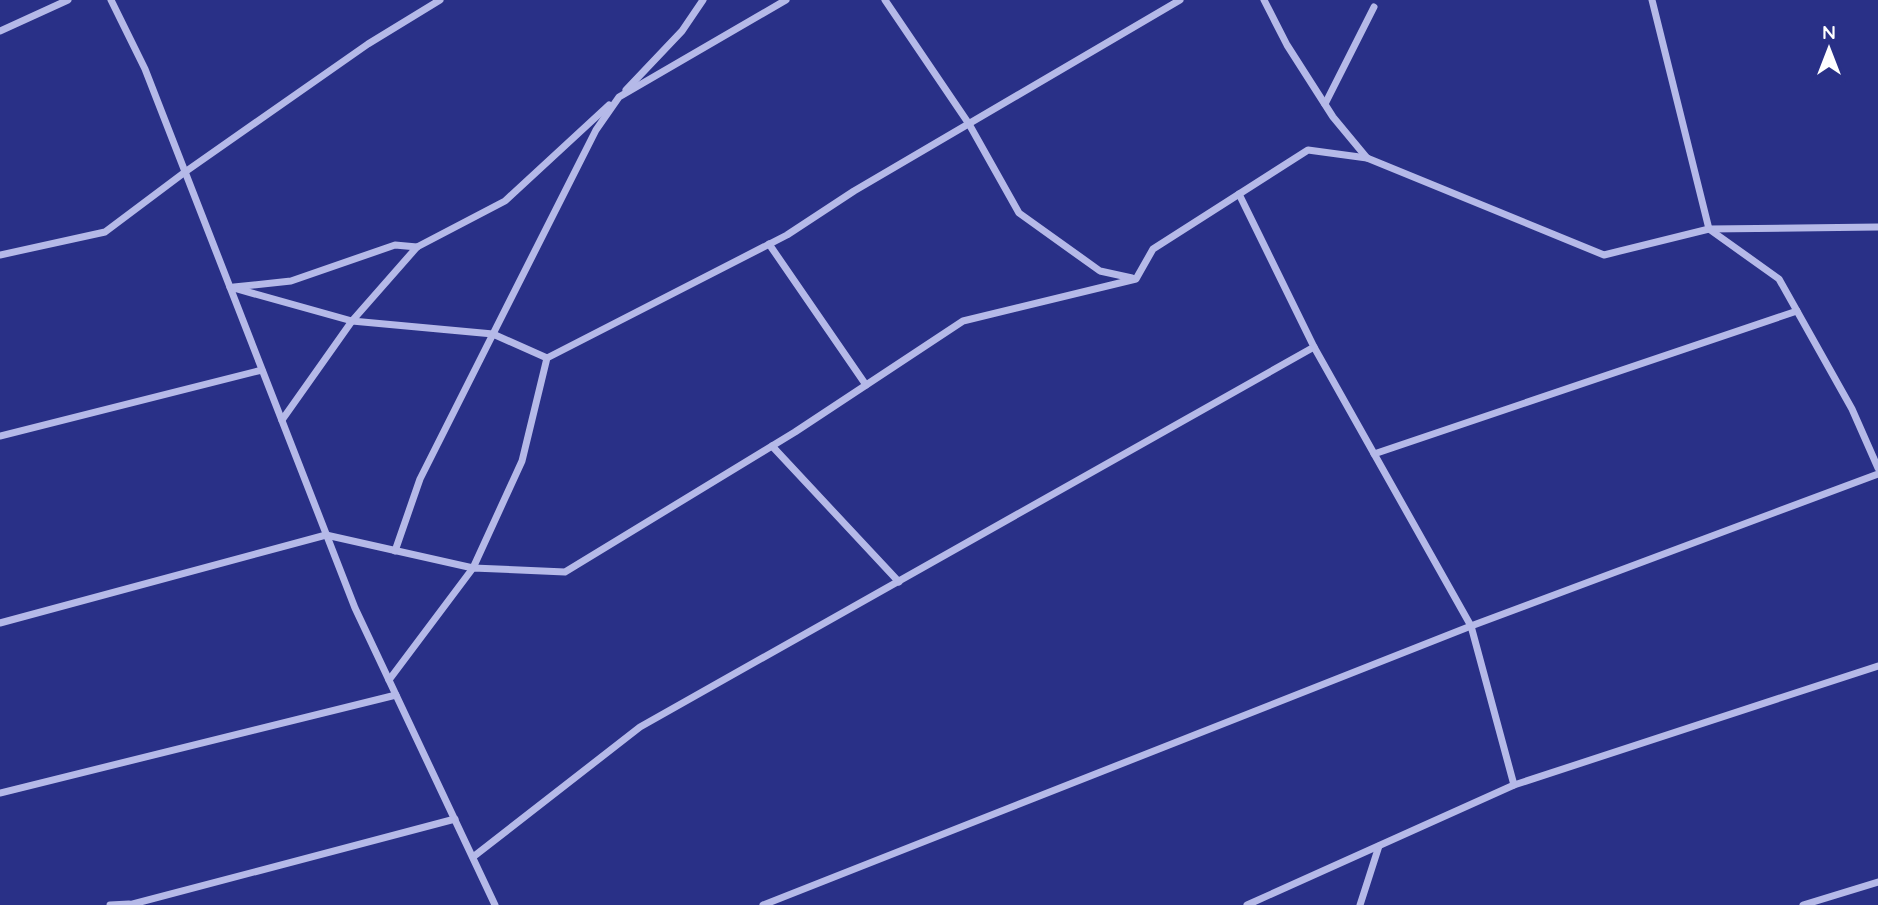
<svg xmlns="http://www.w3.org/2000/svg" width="1878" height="905" viewBox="0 0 1878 905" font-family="Quicksand,sans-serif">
  <rect width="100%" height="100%" fill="#293087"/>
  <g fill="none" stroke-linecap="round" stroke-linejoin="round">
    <g stroke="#b5b9e8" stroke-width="7">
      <polyline points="111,0 145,69 355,608 495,905"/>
      <polyline points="885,0 969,124 1019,213 1100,271 1132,278"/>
      <polyline points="1264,0 1287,45 1333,117 1367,158 1604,255 1709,229 1878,227"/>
      <polyline points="1652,0 1709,229 1779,279 1852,409 1878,468"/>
      <polyline points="0,31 68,0"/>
      <polyline points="626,90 682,31 703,0"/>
      <polyline points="1325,104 1374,7"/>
      <polyline points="769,244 866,385"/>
      <polyline points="0,255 105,232 185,172 368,44 440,0"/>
      <polyline points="230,287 352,321 493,334 596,130 619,97 786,0"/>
      <polyline points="234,287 291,281 395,245 417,247"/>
      <polyline points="282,420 352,321 417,247 505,201 609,105"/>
      <polyline points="0,436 262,370"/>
      <polyline points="772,446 899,582"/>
      <polyline points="1374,454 1797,311"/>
      <polyline points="395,551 420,479 493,334 547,358"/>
      <polyline points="0,623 326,535 473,568 522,461 547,358 787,235 854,191 1180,0"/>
      <polyline points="389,680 473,568 565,572 795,432 963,321 1136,279 1153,249 1308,150 1367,158"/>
      <polyline points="1514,785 1878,666"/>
      <polyline points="0,793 396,695"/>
      <polyline points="473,857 640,727 1314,347 1239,194"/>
      <polyline points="110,905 129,904"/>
      <polyline points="129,905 455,819"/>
      <polyline points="763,905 1471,626 1878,474"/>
      <polyline points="1247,905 1514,785 1471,626 1314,347"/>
      <polyline points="1360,905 1379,846"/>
      <polyline points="1803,905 1878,882"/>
    </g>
  </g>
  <g transform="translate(1829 49)" stroke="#293087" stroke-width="5" paint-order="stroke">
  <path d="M0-5L12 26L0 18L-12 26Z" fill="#ffffff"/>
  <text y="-10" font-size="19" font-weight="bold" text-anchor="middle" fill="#ffffff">N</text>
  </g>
</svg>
